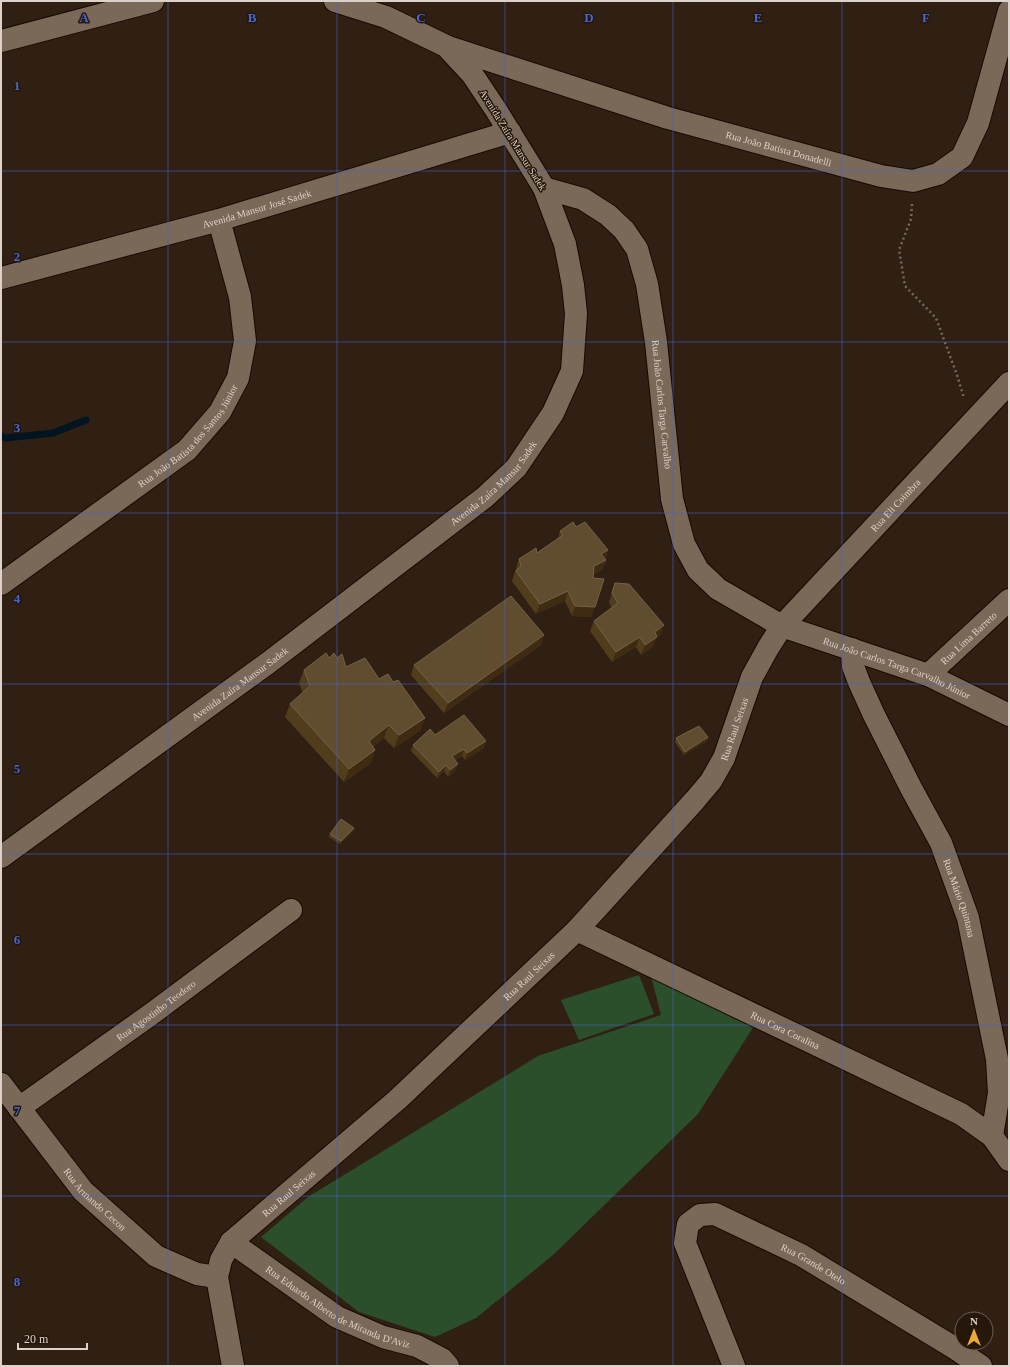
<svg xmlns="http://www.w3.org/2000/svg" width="1010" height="1367" viewBox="0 0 1010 1367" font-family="Georgia,serif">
  <rect width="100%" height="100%" fill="#302013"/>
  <g fill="#2b4f2b">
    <polygon points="639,975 654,1014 579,1040 561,1000"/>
    <polygon points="651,976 754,1026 698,1114 553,1255 476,1318 435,1337 359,1312 261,1237 308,1197 538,1056 661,1015"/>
  </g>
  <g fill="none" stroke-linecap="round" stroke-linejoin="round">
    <polyline stroke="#011521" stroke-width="7" points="1,436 6,438 53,433 86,420"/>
    <g stroke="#170a01" stroke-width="24">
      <g id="street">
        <polyline points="1,41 153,1"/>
        <path id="s1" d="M448,47L668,118L881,176L913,181L938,174L962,157L978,123L1009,11"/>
        <path id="s2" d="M544,188L583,199L608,215L624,230L637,249L647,284L656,342L672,499L684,544L698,570L718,589L782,626L928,675L1009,715"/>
        <path id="s3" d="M1,278L219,220L510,132"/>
        <path id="s4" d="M1,584L187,450L220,412L238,378L245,341L240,297L219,220"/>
        <path id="s5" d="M852,649L853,666L859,682L874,715L911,788L941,843L968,918L997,1059L999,1093L992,1136L1009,1160"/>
        <path id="s6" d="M928,675L1009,600"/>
        <path id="s7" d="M1,857L268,663L485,497L516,468L553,413L572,371L576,314L573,285L565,244L544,188L496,110L472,74L446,46L386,17L335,1"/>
        <path id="s8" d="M577,930L961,1114L992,1136"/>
        <path id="s9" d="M1,1084L83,1191L156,1256L197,1274L217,1277"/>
        <path id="s10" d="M19,1108L150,1015L291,910"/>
        <path id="s11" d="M231,1242L337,1317L383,1337L417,1346L442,1359L448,1366"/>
        <path id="s12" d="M233,1366L217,1277L221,1260L231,1242L397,1100L577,930L695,800L711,781L724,758L752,677L768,648L782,626L1009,383"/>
        <path id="s13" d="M734,1366L685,1243L688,1224L700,1215L715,1214L801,1255L953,1347L981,1366"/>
      </g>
    </g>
    <polyline stroke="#76685d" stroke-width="2.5" stroke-dasharray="2 3" stroke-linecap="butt" points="912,204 911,219 899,250 905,286 936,318 957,375 964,398"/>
    <use href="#street" stroke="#7a6859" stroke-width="22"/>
  </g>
  <g fill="#513d1c">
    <polygon points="576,527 608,550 605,559 606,560 602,570 594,574 591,617 572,616 565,601 536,614 512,581 519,559 537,553 558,539 560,531"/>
    <polygon points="615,583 664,625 660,635 656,638 653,647 641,655 636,647 612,662 590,631 594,621 612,608 609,603 612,592"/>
    <polygon points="541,645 444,713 411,675 414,665"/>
    <polygon points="329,658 337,658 346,667 379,679 393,682 425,718 420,731 394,748 384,738 373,747 375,750 371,763 344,782 285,717 290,704 303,693 299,683 304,670"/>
    <polygon points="435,735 484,748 465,760 462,756 455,760 455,771 448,777 444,771 437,778 411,751 413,745"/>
    <polygon points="708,737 707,741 684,755 675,742 676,738"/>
    <polygon points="354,828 353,832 340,844 329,837 330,834"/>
  </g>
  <g fill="#3e2b11">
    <polygon points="608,550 604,560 606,560 602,570 591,576 594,566 601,554"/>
    <polygon points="568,591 565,601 536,614 540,604"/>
    <polygon points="575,606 595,607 591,617 572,616"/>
    <polygon points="664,625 660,635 656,638 653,647 641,655 645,645 655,632"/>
    <polygon points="544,635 541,645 444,713 448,703"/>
    <polygon points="640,637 636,647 612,662 616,652"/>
    <polygon points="425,718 420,731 394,748 399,735"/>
    <polygon points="389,725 384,738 364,754 369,741"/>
    <polygon points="708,737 707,741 684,755 685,752"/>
    <polygon points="486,741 484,748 465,760 467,753"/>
    <polygon points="464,749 462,756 450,762 452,756"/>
    <polygon points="375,750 371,763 344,782 349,769"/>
    <polygon points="458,764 455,771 448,777 450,770"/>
    <polygon points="446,765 444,771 437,778 439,772"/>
    <polygon points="354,828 353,832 340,844 341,841"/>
  </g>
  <g fill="#604d2f" stroke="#746247">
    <polygon points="573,522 576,527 585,522 608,550 601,554 606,560 594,566 593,578 604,579 595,607 575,606 568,591 540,604 516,571 521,566 519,559 536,548 537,553 563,535 560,531"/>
    <polygon points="615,583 629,584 664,625 655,632 657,637 645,645 640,637 616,652 594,621 618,603 612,593"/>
    <polygon points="511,596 544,635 448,703 414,665"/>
    <polygon points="326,653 329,658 334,653 337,658 342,654 346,667 365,658 379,679 388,674 393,682 398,680 425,718 399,735 389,725 369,741 375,750 349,769 290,704 310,686 304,670"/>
    <polygon points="464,715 486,741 467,753 464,749 452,756 458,764 450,770 446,765 439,772 413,745 430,729 435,735"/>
    <polygon points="699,726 708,737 685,752 676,738"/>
    <polygon points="341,819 354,828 341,841 330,834"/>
  </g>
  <path fill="none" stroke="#4368d5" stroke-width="1" stroke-opacity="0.55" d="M168,1V1366M337,1V1366M505,1V1366M673,1V1366M842,1V1366M1,171H1009M1,342H1009M1,513H1009M1,684H1009M1,854H1009M1,1025H1009M1,1196H1009"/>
  <g text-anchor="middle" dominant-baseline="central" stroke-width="3" stroke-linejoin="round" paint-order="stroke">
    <g font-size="10" fill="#dcd2c9" stroke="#26170a">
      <text transform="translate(513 140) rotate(58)">Avenida Zaíra Mansur Sadek</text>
      <text stroke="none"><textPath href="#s1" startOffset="346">Rua João Batista Donadelli</textPath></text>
      <text stroke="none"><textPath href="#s3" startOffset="265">Avenida Mansur José Sadek</textPath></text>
      <text stroke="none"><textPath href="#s2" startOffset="273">Rua João Carlos Targa Carvalho</textPath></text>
      <text stroke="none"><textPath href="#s4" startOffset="240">Rua João Batista dos Santos Júnior</textPath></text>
      <text stroke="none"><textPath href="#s7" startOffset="619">Avenida Zaíra Mansur Sadek</textPath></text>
      <text stroke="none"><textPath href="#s12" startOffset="1132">Rua Eli Coimbra</textPath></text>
      <text stroke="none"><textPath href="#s6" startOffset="55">Rua Lima Barreto</textPath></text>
      <text stroke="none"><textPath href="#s2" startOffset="668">Rua João Carlos Targa Carvalho Júnior</textPath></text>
      <text stroke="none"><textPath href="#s7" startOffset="295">Avenida Zaíra Mansur Sadek</textPath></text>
      <text stroke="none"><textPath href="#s12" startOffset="852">Rua Raul Seixas</textPath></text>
      <text stroke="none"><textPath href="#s5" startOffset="273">Rua Mário Quintana</textPath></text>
      <text stroke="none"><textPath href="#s12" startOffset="528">Rua Raul Seixas</textPath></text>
      <text stroke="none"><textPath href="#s10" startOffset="168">Rua Agostinho Teodoro</textPath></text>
      <text stroke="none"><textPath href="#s8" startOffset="231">Rua Cora Coralina</textPath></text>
      <text stroke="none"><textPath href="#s12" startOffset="204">Rua Raul Seixas</textPath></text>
      <text stroke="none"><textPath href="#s9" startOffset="149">Rua Armando Cecon</textPath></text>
      <text stroke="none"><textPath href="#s13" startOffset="292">Rua Grande Otelo</textPath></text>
      <text stroke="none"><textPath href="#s11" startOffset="126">Rua Eduardo Alberto de Miranda D'Aviz</textPath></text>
    </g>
  </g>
  <g font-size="13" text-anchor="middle" font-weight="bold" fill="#4368d5" stroke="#26170a" stroke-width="3" stroke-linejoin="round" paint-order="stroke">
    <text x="84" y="22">A</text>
    <text x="252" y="22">B</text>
    <text x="421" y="22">C</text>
    <text x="589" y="22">D</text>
    <text x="758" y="22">E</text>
    <text x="926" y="22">F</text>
    <text x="17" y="90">1</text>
    <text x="17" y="261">2</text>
    <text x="17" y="432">3</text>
    <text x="17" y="603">4</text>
    <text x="17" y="773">5</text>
    <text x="17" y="944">6</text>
    <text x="17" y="1115">7</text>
    <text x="17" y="1286">8</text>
  </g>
  <rect width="1010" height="1367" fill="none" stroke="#dcd2c9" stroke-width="4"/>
  <g transform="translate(974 1331)"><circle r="19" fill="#26170a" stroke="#6f6256"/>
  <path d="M0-3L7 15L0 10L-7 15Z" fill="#e9ab38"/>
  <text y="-6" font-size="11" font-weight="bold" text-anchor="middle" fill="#dcd2c9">N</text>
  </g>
  <path d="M18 1343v6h69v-6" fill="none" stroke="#dcd2c9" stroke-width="2"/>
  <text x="24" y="1343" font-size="12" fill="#dcd2c9" stroke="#26170a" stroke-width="3" paint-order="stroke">20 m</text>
</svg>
